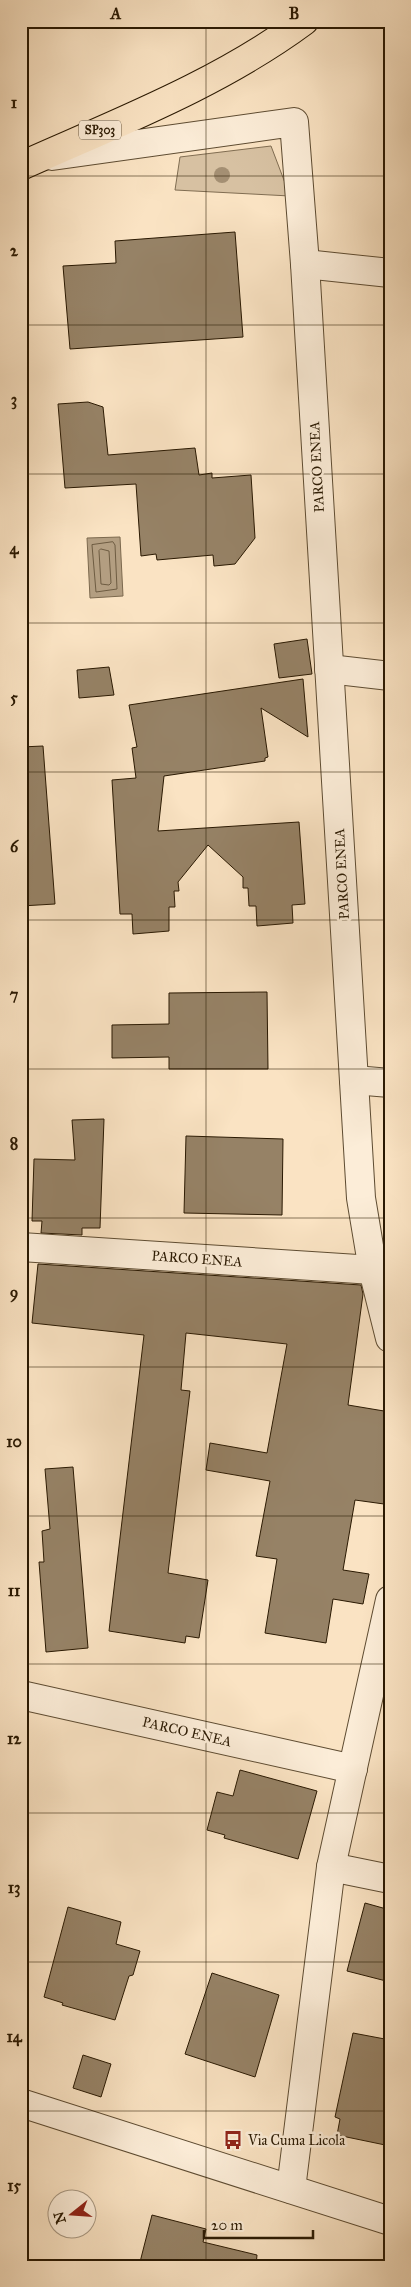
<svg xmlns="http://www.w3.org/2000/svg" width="411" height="2287" viewBox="0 0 411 2287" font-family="'IM FELL Great Primer',serif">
  <rect width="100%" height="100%" fill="#fae3c3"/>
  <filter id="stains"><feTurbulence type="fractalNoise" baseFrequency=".004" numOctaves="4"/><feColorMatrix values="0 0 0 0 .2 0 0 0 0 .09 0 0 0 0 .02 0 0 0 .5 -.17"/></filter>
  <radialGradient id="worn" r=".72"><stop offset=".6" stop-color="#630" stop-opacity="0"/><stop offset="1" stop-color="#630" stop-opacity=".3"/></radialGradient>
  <polygon fill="#d7c1a2" stroke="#806d52" points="271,146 290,196 175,190 180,157"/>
  <polygon fill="#b39e81" stroke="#7c694e" points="120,537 123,596 90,598 87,538"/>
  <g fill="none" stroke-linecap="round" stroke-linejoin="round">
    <g stroke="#6e5c42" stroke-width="1">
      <polygon points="113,542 115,545 117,589 96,592 92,545"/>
      <polygon points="101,549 109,551 111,583 109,585 101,584 99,551"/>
    </g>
  </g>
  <g fill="#968266" stroke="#2a1902">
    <polygon points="235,232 243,337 70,349 63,266 116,263 115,241"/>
    <polygon points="88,402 103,407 108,455 195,448 199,475 212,473 212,478 251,475 255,538 235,564 214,566 213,555 157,560 156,554 141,556 136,484 65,488 58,404"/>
    <polygon points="307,639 312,674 279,678 274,644"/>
    <polygon points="109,667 114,695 79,698 77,670"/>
    <polygon points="303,679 308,737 261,708 268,757 265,758 265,761 164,776 158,831 299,822 305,904 292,905 293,923 257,926 256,906 249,906 248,888 243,888 243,877 208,845 178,882 179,891 174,891 175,907 169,907 169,931 133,934 132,914 120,914 112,780 136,778 132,748 137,747 129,705"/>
    <polygon points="43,746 55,904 21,906 21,747"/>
    <polygon points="267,992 268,1069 169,1069 169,1057 112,1058 112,1025 169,1024 169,993"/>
    <polygon points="104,1119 100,1228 82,1228 82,1235 41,1233 42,1221 32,1221 34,1159 75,1160 72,1120"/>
    <polygon points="186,1136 283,1139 282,1215 184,1213"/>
    <polygon points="38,1264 361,1285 363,1294 348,1405 390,1412 390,1469 384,1504 355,1500 343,1570 369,1574 363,1604 333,1599 326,1643 265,1633 277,1559 256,1556 270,1481 206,1470 210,1443 267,1453 287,1344 186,1333 181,1390 190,1391 168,1573 208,1580 199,1638 186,1636 185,1643 109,1631 144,1335 32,1323"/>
    <polygon points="73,1467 88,1648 46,1652 39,1562 44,1562 42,1531 50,1529 45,1469"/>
    <polygon points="240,1770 317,1791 298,1859 224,1838 225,1835 207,1830 217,1792 233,1796"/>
    <polygon points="365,1903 390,1910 390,1982 347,1971"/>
    <polygon points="68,1907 121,1922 116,1944 140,1951 133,1975 129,1976 115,2020 62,2005 63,2003 44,1997"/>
    <polygon points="212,1973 279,1995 255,2077 185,2054"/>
    <polygon points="353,2033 390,2040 390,2146 337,2135 340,2119 335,2117"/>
    <polygon points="83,2055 111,2064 101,2097 73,2088"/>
    <polygon points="152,2215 206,2229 203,2242 257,2255 256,2266 139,2266"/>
  </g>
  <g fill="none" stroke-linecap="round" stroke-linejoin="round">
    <g stroke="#5e4c32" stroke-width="30">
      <g id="minor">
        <polyline points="52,156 294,122 305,264 361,1198 373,1270 390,1338"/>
        <polyline points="305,264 390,273"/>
        <polyline points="329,669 390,676"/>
        <polyline points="354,1080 390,1083"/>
        <polyline points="21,1247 373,1270"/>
        <polyline points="21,1695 353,1769"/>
        <polyline points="331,1867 390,1879"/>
        <polyline points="291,2189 331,1867 390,1600"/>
      </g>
    </g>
    <g stroke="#5e4c32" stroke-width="30">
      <polyline id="tertiary" points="21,2103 390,2221"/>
    </g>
    <g stroke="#2a1902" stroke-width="30">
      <path id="primary" d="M21,166C117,123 219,84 304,21"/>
    </g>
    <use href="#minor" stroke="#fcedd8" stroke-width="28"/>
    <use href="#tertiary" stroke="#fcedd8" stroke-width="28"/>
    <use href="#primary" stroke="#fae3c3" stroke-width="28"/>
  </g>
  <circle fill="#a48f73" cx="222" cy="175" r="8"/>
  <path fill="none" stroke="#2a1902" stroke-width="1" stroke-opacity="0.55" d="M206,21V2266M21,176H390M21,325H390M21,474H390M21,623H390M21,772H390M21,920H390M21,1069H390M21,1218H390M21,1367H390M21,1516H390M21,1664H390M21,1813H390M21,1962H390M21,2111H390"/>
  <defs>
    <g id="bus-bare" transform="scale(1.5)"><path d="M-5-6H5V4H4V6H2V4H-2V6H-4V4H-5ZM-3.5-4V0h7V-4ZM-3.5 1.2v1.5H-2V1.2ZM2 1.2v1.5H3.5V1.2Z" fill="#8f2418" stroke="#fcedd8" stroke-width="2.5" paint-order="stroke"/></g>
  </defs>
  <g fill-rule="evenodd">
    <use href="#bus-bare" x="233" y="2140"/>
  </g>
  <g text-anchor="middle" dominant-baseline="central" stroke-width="5" stroke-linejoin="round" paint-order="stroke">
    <rect fill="#fcedd8" stroke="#695942" stroke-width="1" x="79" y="120.5" width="42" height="19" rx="4"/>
    <g font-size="12" font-weight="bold" fill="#2a1902">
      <text x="100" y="130">SP303</text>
    </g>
    <g font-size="14" fill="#2a1902" stroke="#fcedd8">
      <text transform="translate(317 467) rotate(-93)">PARCO ENEA</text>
      <text transform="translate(342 874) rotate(-93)">PARCO ENEA</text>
      <text transform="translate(197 1259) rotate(4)">PARCO ENEA</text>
      <text transform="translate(187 1732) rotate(13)">PARCO ENEA</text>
    </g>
    <g font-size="14" fill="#2a1902" stroke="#fcedd8" text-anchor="start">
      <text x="248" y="2140">Via Cuma Licola</text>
    </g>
  </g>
  <rect width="411" height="2287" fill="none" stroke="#fae3c3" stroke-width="55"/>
  <g transform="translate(72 2214) rotate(253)"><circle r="24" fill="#fcedd8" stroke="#a89882"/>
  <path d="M0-4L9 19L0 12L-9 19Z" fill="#8f2418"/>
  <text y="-8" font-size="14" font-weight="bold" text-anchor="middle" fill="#2a1902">N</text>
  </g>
  <path d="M204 2230v8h109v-8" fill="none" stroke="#2a1902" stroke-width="2.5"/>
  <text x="211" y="2230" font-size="15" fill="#2a1902" stroke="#fcedd8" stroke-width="4" paint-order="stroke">20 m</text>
  <rect x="28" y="28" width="356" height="2232" fill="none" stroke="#2a1902" stroke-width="2"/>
  <g font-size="16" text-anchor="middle" font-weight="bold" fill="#2a1902">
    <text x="116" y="19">A</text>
    <text x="294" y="19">B</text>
    <text x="14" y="108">1</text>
    <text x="14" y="256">2</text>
    <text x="14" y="405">3</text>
    <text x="14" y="554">4</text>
    <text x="14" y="703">5</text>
    <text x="14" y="852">6</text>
    <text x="14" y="1000">7</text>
    <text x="14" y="1149">8</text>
    <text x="14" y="1298">9</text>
    <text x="14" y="1447">10</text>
    <text x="14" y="1596">11</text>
    <text x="14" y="1744">12</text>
    <text x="14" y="1893">13</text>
    <text x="14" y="2042">14</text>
    <text x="14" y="2191">15</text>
  </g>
  <rect width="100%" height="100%" filter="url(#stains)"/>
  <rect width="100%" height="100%" fill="url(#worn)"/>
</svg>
